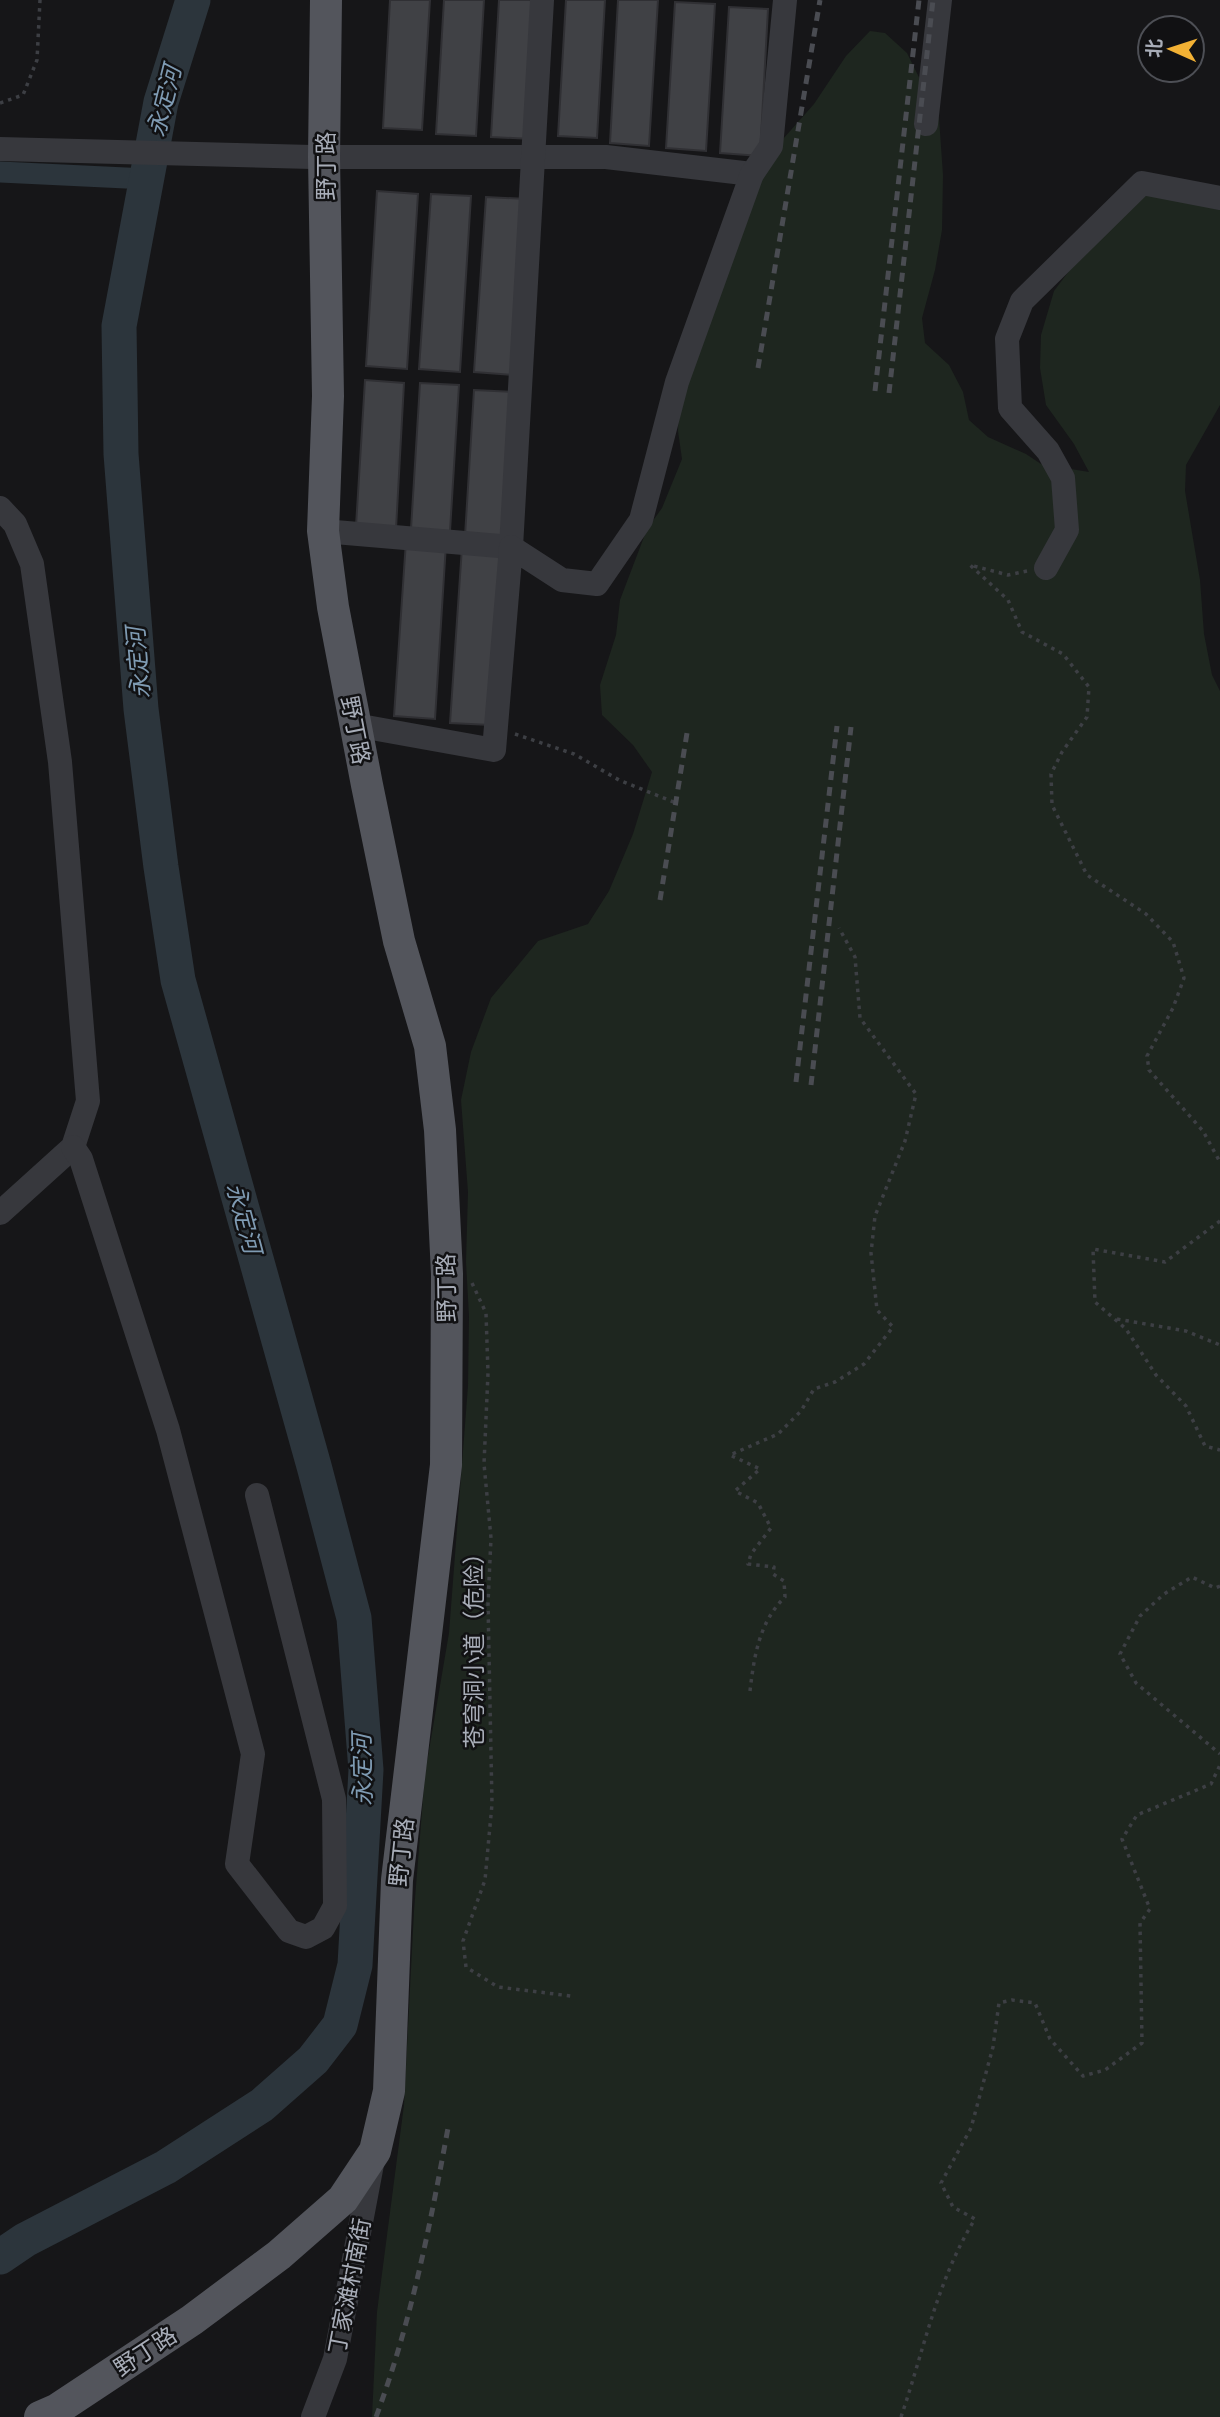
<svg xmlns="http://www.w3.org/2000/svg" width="1220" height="2417" viewBox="0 0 1220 2417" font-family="'PT Sans','Noto Sans SC',sans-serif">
  <rect width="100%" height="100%" fill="#161618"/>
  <polygon fill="#1e261f" points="870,31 885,33 907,53 939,118 943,175 942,230 935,270 922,318 925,343 949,365 963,392 969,420 988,437 1026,454 1041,464 1089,472 1074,444 1046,405 1040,368 1041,335 1054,291 1081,255 1147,193 1220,188 1220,405 1186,465 1185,491 1200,580 1204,634 1212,675 1220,691 1220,2417 372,2417 377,2312 404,2105 414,1911 425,1774 449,1633 468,1386 469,1316 466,1262 468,1192 461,1100 471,1052 491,998 538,941 588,924 609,891 633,834 652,772 633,745 602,715 600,685 616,635 620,600 647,529 662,508 682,459 678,431 679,401 743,215 783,139 814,104 846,56"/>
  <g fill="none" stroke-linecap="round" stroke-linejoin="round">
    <polyline stroke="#2c353c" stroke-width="21" points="0,172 147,179"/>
    <polyline stroke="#2c353c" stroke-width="35" points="0,2257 25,2240 166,2167 262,2105 313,2060 340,2025 355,1965 366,1770 354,1618 314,1466 178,980 161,867 141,709 121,454 119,326 161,102 193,0"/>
  </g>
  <g fill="#404145" stroke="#303034" stroke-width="2">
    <polygon points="390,0 430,0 422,130 383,128"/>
    <polygon points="444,0 484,0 476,136 436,134"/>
    <polygon points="499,0 539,0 531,139 491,137"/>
    <polygon points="566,0 605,0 597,138 558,136"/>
    <polygon points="618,0 658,0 649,146 610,143"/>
    <polygon points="675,2 715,4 706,151 666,148"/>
    <polygon points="729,7 768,9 760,156 720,153"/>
    <polygon points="377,191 418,194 407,369 366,366"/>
    <polygon points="431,194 471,196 460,372 419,369"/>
    <polygon points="486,197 527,199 515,375 474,372"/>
    <polygon points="365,380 404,383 396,529 356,526"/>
    <polygon points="420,383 459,385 450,531 411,529"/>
    <polygon points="474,390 513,392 504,538 465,536"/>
    <polygon points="406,541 446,544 435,719 394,716"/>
    <polygon points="462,547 502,550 490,725 450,723"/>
  </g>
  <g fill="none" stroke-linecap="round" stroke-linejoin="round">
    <g stroke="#3d3f44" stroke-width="3.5" stroke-dasharray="3.5 5" stroke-linecap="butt">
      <polyline points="0,103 23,95 37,60 40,0"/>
      <polyline points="1027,571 1008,575 970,565 1008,600 1022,632 1063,654 1089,687 1087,717 1062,752 1051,774 1052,805 1087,875 1146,914 1173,942 1184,978 1173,1008 1147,1056 1149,1070 1203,1131 1220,1162"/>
      <polyline points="515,734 574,754 619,780 676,803"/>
      <polyline points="1220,1221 1165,1262 1093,1249 1095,1302 1126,1329 1156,1375 1186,1406 1205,1446 1220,1450"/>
      <polyline points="472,1283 486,1313 488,1373 484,1464 491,1538 488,1603 492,1804 485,1880 463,1941 466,1967 498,1987 571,1996"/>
      <polyline points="1117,1319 1186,1331 1220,1345"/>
      <polyline points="1220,1586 1215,1588 1192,1577 1164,1594 1140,1616 1120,1654 1136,1683 1220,1754"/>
      <path d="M750,1691C754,1657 759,1622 785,1597L784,1581L773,1574L774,1567L748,1564L751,1554L771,1528L758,1503L735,1491L760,1469L730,1455L778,1434L801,1411L814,1389L835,1382L864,1364L893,1327L877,1310L871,1253L875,1216L905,1141L916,1094L860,1018L855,957L839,928"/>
      <path d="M901,2417C924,2350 937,2280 975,2219L953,2207L941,2183L971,2128L993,2047L999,2003L1012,2000L1035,2003L1050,2039L1083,2076L1105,2070L1142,2043L1140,1923L1150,1909L1122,1839L1137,1815L1211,1784L1220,1765"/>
    </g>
    <g stroke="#37383d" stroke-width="24">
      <polyline points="926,124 940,0"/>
      <polyline points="0,149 312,157 606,157 752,174"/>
      <polyline points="0,508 15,524 32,564 60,762 88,1101 73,1147 0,1213"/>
      <polyline points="323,531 511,547 542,0"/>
      <polyline points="1046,568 1067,530 1063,478 1048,451 1010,408 1007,339 1022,301 1142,183 1220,198"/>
      <polyline points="355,725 494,750 511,547 562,580 597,584 641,520 677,382 752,174 771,146 785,0"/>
      <polyline points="73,1147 81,1159 168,1430 253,1754 237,1864 289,1931 306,1937 323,1928 335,1906 334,1799 257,1495"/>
      <polyline points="313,2417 335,2359 373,2159"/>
    </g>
    <polyline stroke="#53555c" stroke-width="32" points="40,2417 56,2410 192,2320 279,2255 343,2199 375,2151 389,2091 397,1880 446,1465 447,1274 440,1130 430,1046 399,941 367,785 333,607 323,531 328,396 324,157 326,0"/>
    <g stroke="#4a4c52" stroke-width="5" stroke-dasharray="9 7" stroke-linecap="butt">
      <polyline points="758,368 820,0"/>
      <polyline points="875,391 919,0"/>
      <polyline points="889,393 933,0"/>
      <polyline points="660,900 687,733"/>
      <polyline points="796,1082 837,726"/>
      <polyline points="811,1085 851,727"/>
      <path d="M376,2417C411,2323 430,2226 448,2128"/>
    </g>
  </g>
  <g text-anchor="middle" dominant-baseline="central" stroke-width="5" stroke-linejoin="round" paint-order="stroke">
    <g font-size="23" fill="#a8adb8" stroke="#111113">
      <text transform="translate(325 166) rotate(-90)">野丁路</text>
      <text transform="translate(356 730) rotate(79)">野丁路</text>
      <text transform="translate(446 1288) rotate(-91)">野丁路</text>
      <text transform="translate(473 1645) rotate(-90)">苍穹洞小道（危险）</text>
      <text transform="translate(401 1852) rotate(-84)">野丁路</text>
      <text transform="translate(349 2286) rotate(-79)">丁家滩村南街</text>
      <text transform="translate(145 2351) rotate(-33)">野丁路</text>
    </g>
    <g font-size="24" font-style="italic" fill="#7f9bb3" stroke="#111113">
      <text transform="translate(164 101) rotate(-76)">永定河</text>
      <text transform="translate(138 663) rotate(-95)">永定河</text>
      <text transform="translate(244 1218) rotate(75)">永定河</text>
      <text transform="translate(362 1770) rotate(-91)">永定河</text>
    </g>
  </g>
  <g transform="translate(1171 49) rotate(273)"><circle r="33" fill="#111113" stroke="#4d4f55" stroke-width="2"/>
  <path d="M0-5L12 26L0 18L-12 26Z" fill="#f2b134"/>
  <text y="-10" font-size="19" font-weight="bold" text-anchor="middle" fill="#a8adb8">北</text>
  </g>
</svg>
